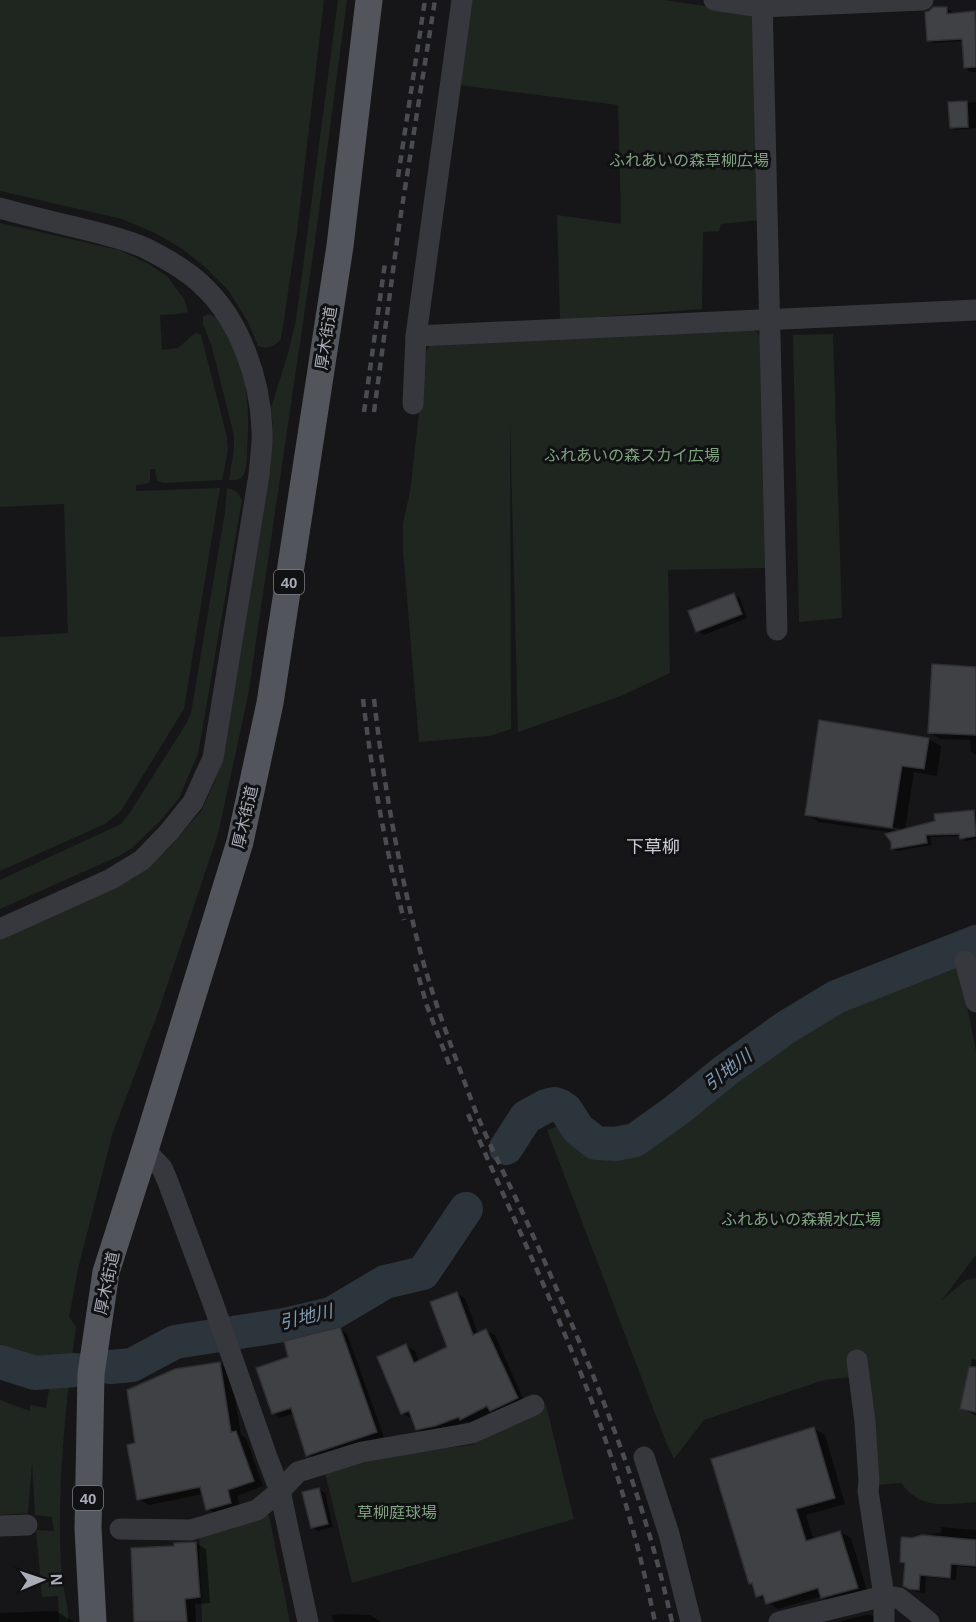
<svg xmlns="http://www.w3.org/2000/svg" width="976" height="1622" viewBox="0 0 976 1622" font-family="Arial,'Noto Sans JP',sans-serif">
  <rect width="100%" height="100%" fill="#161618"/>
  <g fill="#1e261f">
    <path d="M0,0H324L297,232L281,339C275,347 267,349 258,346L248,322L228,290L204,266L181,248L155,233L122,219L0,191Z"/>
    <path d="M338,0H347L315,241L248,696L218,834L158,1013L112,1135L78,1269L69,1317L76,1327C67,1396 59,1466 60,1535C60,1553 61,1572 64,1590C66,1601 69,1611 68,1622H59L58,1596L42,1597L36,1530L54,1531L52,1517L35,1515L32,1463L28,1513L0,1515V1400L30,1411V1405L46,1408L51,1377L0,1354V936L150,865L171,846L201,811L215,781L223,756L270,466L273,429L271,408L289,350L296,320Z"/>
    <polygon points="470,0 664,0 753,13 760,220 721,224 719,231 703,232 702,309 560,320 557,215 621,224 618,105 459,85"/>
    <polygon points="0,223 119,250 147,263 167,276 184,299 188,312 177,314 160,315 162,350 178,348 194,334 197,333 201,335 227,437 228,450 222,480 164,483 157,481 155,469 150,469 150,482 146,484 136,485 136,491 220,488 184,709 121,811 105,824 0,871 0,637 68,633 64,504 0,507"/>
    <path d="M208,314C220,316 226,330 230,341C234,349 238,358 241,367C249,394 249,422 247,450C247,457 247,472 242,477C239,481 233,480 229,480L234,449V436L212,347L203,324V317Z"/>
    <polygon points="752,328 764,340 768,568 668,570 670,673 621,696 518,732 510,421 511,729 489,736 419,742 403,549 403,523 410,492 426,351 432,343"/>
    <polygon points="833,334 842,618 799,622 793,335"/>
    <path d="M227,488C235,490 239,492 242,500L198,754L179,798L160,821L132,848L119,856L0,909V880L121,824L129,814L186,724L191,713L225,512Z"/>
    <path d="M958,961L976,1051V1255L942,1300L966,1280L976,1278V1502C946,1504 922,1511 901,1483L876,1485L852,1377L824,1380L704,1420L674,1459L666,1442L547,1130L561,1125L610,1132L646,1125L817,1018Z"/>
    <polygon points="546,1405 574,1519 352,1583 325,1473 401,1453 472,1445"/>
    <polygon points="269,1515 290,1622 202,1622 199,1532"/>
  </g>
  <g fill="#0007" fill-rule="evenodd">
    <polygon points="947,8 951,11 952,15 976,13 976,72 971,72 966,69 964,41 933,43 928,40"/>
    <polygon points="976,102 976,128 956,130 951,127 950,104"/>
    <polygon points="734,595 740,598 747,618 704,635 698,631"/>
    <polygon points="976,668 976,755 971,752 970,740 941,739 929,732"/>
    <path d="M928,739L941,746L937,776L914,772L905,830L973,811L976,813V839L966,841L961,836L930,837L932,845L897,851L892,848L894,833L819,822L806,814ZM818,816L900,828L899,831L818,819Z"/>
    <polygon points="456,1293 465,1298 478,1334 486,1331 495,1335 525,1403 499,1415 493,1411 470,1423 466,1422 444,1430 426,1434 417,1429 413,1417 411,1418 402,1413 406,1346 415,1351 419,1362 449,1348"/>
    <polygon points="340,1329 347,1334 384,1437 315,1459 308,1455 294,1413 281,1418 273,1413"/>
    <polygon points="972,1359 976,1360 976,1416 962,1408"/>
    <polygon points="220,1364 230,1370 241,1435 246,1438 263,1486 237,1496 241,1508 218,1514 207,1509 203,1494 149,1505 139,1499 136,1445"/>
    <polygon points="814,1429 825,1435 845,1504 806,1515 814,1540 840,1532 851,1538 868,1594 833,1604 822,1596 778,1609 757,1596 754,1585 750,1583"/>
    <polygon points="319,1489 325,1493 333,1527 318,1531 312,1527"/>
    <polygon points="941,1527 976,1530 976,1568 957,1566 956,1580 926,1577 925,1593 916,1592 904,1585 906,1564 901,1561 912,1539 942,1532"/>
    <polygon points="196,1543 206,1549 210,1603 195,1604 196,1622 133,1622 133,1616 136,1616 176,1547"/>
    <polygon points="56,1611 74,1622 0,1622 0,1613"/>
    <polygon points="343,1614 370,1615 381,1622 334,1622 331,1615"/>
    <polygon points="865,1615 871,1615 878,1620 878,1622 838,1622"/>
  </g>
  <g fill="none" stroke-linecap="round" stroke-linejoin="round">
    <g stroke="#2c353c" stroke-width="34">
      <polyline points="506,1148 526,1117 546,1106 554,1104 560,1106 566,1110 578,1129 596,1143 616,1144 635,1140 677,1110 725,1071 785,1028 836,997 976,942"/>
      <polyline points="0,1362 35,1373 75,1370"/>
      <polyline points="110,1367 132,1365 175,1342 284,1325 331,1314 385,1282 423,1273 466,1209"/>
    </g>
  </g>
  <g fill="#404145" stroke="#303034" stroke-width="1.5">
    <polygon points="933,7 947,7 947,14 975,11 976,67 964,68 962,39 927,41 925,12 929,11"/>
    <polygon points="967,101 968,127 950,128 948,102"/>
    <polygon points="734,593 742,614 696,632 688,611"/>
    <polygon points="932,664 976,667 976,735 928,733"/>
    <polygon points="819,720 929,738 924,769 902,766 892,828 805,815"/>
    <polygon points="974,810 976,836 960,839 959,834 926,835 927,843 891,849 891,842 885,834 935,821 934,814"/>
    <polygon points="457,1292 473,1335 486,1329 518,1398 490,1411 487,1406 460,1420 459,1417 435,1426 416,1430 409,1411 401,1414 377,1357 406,1344 414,1363 447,1347 430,1302"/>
    <polygon points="340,1327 377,1432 306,1456 291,1408 272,1414 256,1368 288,1357 284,1341"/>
    <polygon points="220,1362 231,1432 236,1431 254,1481 228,1490 231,1503 206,1510 200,1487 137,1500 127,1445 135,1443 127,1390 175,1369"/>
    <polygon points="969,1367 976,1367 976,1412 960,1409"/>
    <polygon points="814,1427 835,1498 796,1509 806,1541 840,1531 858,1588 821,1598 818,1588 766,1604 763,1595 756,1597 752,1583 749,1584 711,1459"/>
    <polygon points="319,1488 328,1524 311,1528 302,1492"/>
    <polygon points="922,1535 976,1540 976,1566 951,1564 950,1578 920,1575 919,1590 909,1589 903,1586 905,1563 900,1562 901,1539 902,1537 912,1538"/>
    <polygon points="196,1542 200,1597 185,1599 187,1622 134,1622 131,1548 174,1546 174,1543"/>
  </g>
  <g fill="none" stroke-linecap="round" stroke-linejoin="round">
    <g stroke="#37383d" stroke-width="21">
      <polyline points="462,0 416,336 976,310"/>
      <polyline points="714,0 761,7 923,0"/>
      <polyline points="762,0 777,630"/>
      <path d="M0,208C25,215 50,221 75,227C99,233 123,238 145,248C163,257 188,271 202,285C240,320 260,379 262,429C263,444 260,460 259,475L213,758L193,802L169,832L142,860L111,879L0,929"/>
      <polyline points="413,404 416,336"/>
      <polyline points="965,961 976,1002"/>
      <polyline points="145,1150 162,1168 168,1182 213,1303 267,1457 280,1491 308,1622"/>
      <polyline points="857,1360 865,1422 869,1481 868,1491 884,1596 884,1622"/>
      <polyline points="644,1457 669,1534 691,1622"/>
      <polyline points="0,1526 27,1525"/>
      <polyline points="120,1529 191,1530 257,1510 280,1491 298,1472 362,1452 472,1433 534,1405"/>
      <polyline points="779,1622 884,1596 899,1598 929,1622"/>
    </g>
    <polyline stroke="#53555c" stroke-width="27" points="93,1622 88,1529 91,1374 106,1272 145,1150 240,842 270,703 340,246 369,0"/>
    <g stroke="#4a4c52" stroke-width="4.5" stroke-dasharray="8 6" stroke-linecap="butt">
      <polyline points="398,177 425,0"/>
      <polyline points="364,412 385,263"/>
      <polyline points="374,412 399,226 435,0"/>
      <path d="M363,699C372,775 385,846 404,920"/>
      <path d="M374,699C383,779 397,858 416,935C430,992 452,1048 472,1102C489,1146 512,1188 531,1231C588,1358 642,1486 672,1622"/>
      <polyline points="415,964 427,1006 451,1069"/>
      <path d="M468,1114C508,1207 552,1299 589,1394C617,1468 639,1545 655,1622"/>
    </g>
  </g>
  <g text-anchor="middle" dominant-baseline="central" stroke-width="6" stroke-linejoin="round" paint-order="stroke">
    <g fill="#111113" stroke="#7b7e86" stroke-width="1.5">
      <rect x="274" y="570" width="30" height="24" rx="4.5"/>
      <rect x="73" y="1486" width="30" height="24" rx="4.5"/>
    </g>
    <g font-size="15" font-weight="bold" fill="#a8adb8">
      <text x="289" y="582">40</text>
      <text x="88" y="1498">40</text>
    </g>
    <g font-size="16" fill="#7fa381" stroke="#111113">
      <text x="689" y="160">ふれあいの森草柳広場</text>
      <text x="632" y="455">ふれあいの森スカイ広場</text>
      <text x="801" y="1219">ふれあいの森親水広場</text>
      <text x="397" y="1512">草柳庭球場</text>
    </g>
    <g font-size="16" fill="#a8adb8" stroke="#111113">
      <text transform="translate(326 338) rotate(-81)">厚木街道</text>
      <text transform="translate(245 817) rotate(-77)">厚木街道</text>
      <text transform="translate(107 1283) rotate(-78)">厚木街道</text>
    </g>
    <g font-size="18" fill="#c9ccd4" stroke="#111113">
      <text x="653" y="847">下草柳</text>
    </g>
    <g font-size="18" font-style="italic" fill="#7f9bb3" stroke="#111113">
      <text transform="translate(728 1070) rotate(-37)">引地川</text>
      <text transform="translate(306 1317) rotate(-13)">引地川</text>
    </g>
  </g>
  <g transform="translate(42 1580) rotate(88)" stroke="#111113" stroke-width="4.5" paint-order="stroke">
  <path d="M0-4.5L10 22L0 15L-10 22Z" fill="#a8adb8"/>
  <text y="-9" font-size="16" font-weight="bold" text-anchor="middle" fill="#a8adb8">N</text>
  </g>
</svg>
